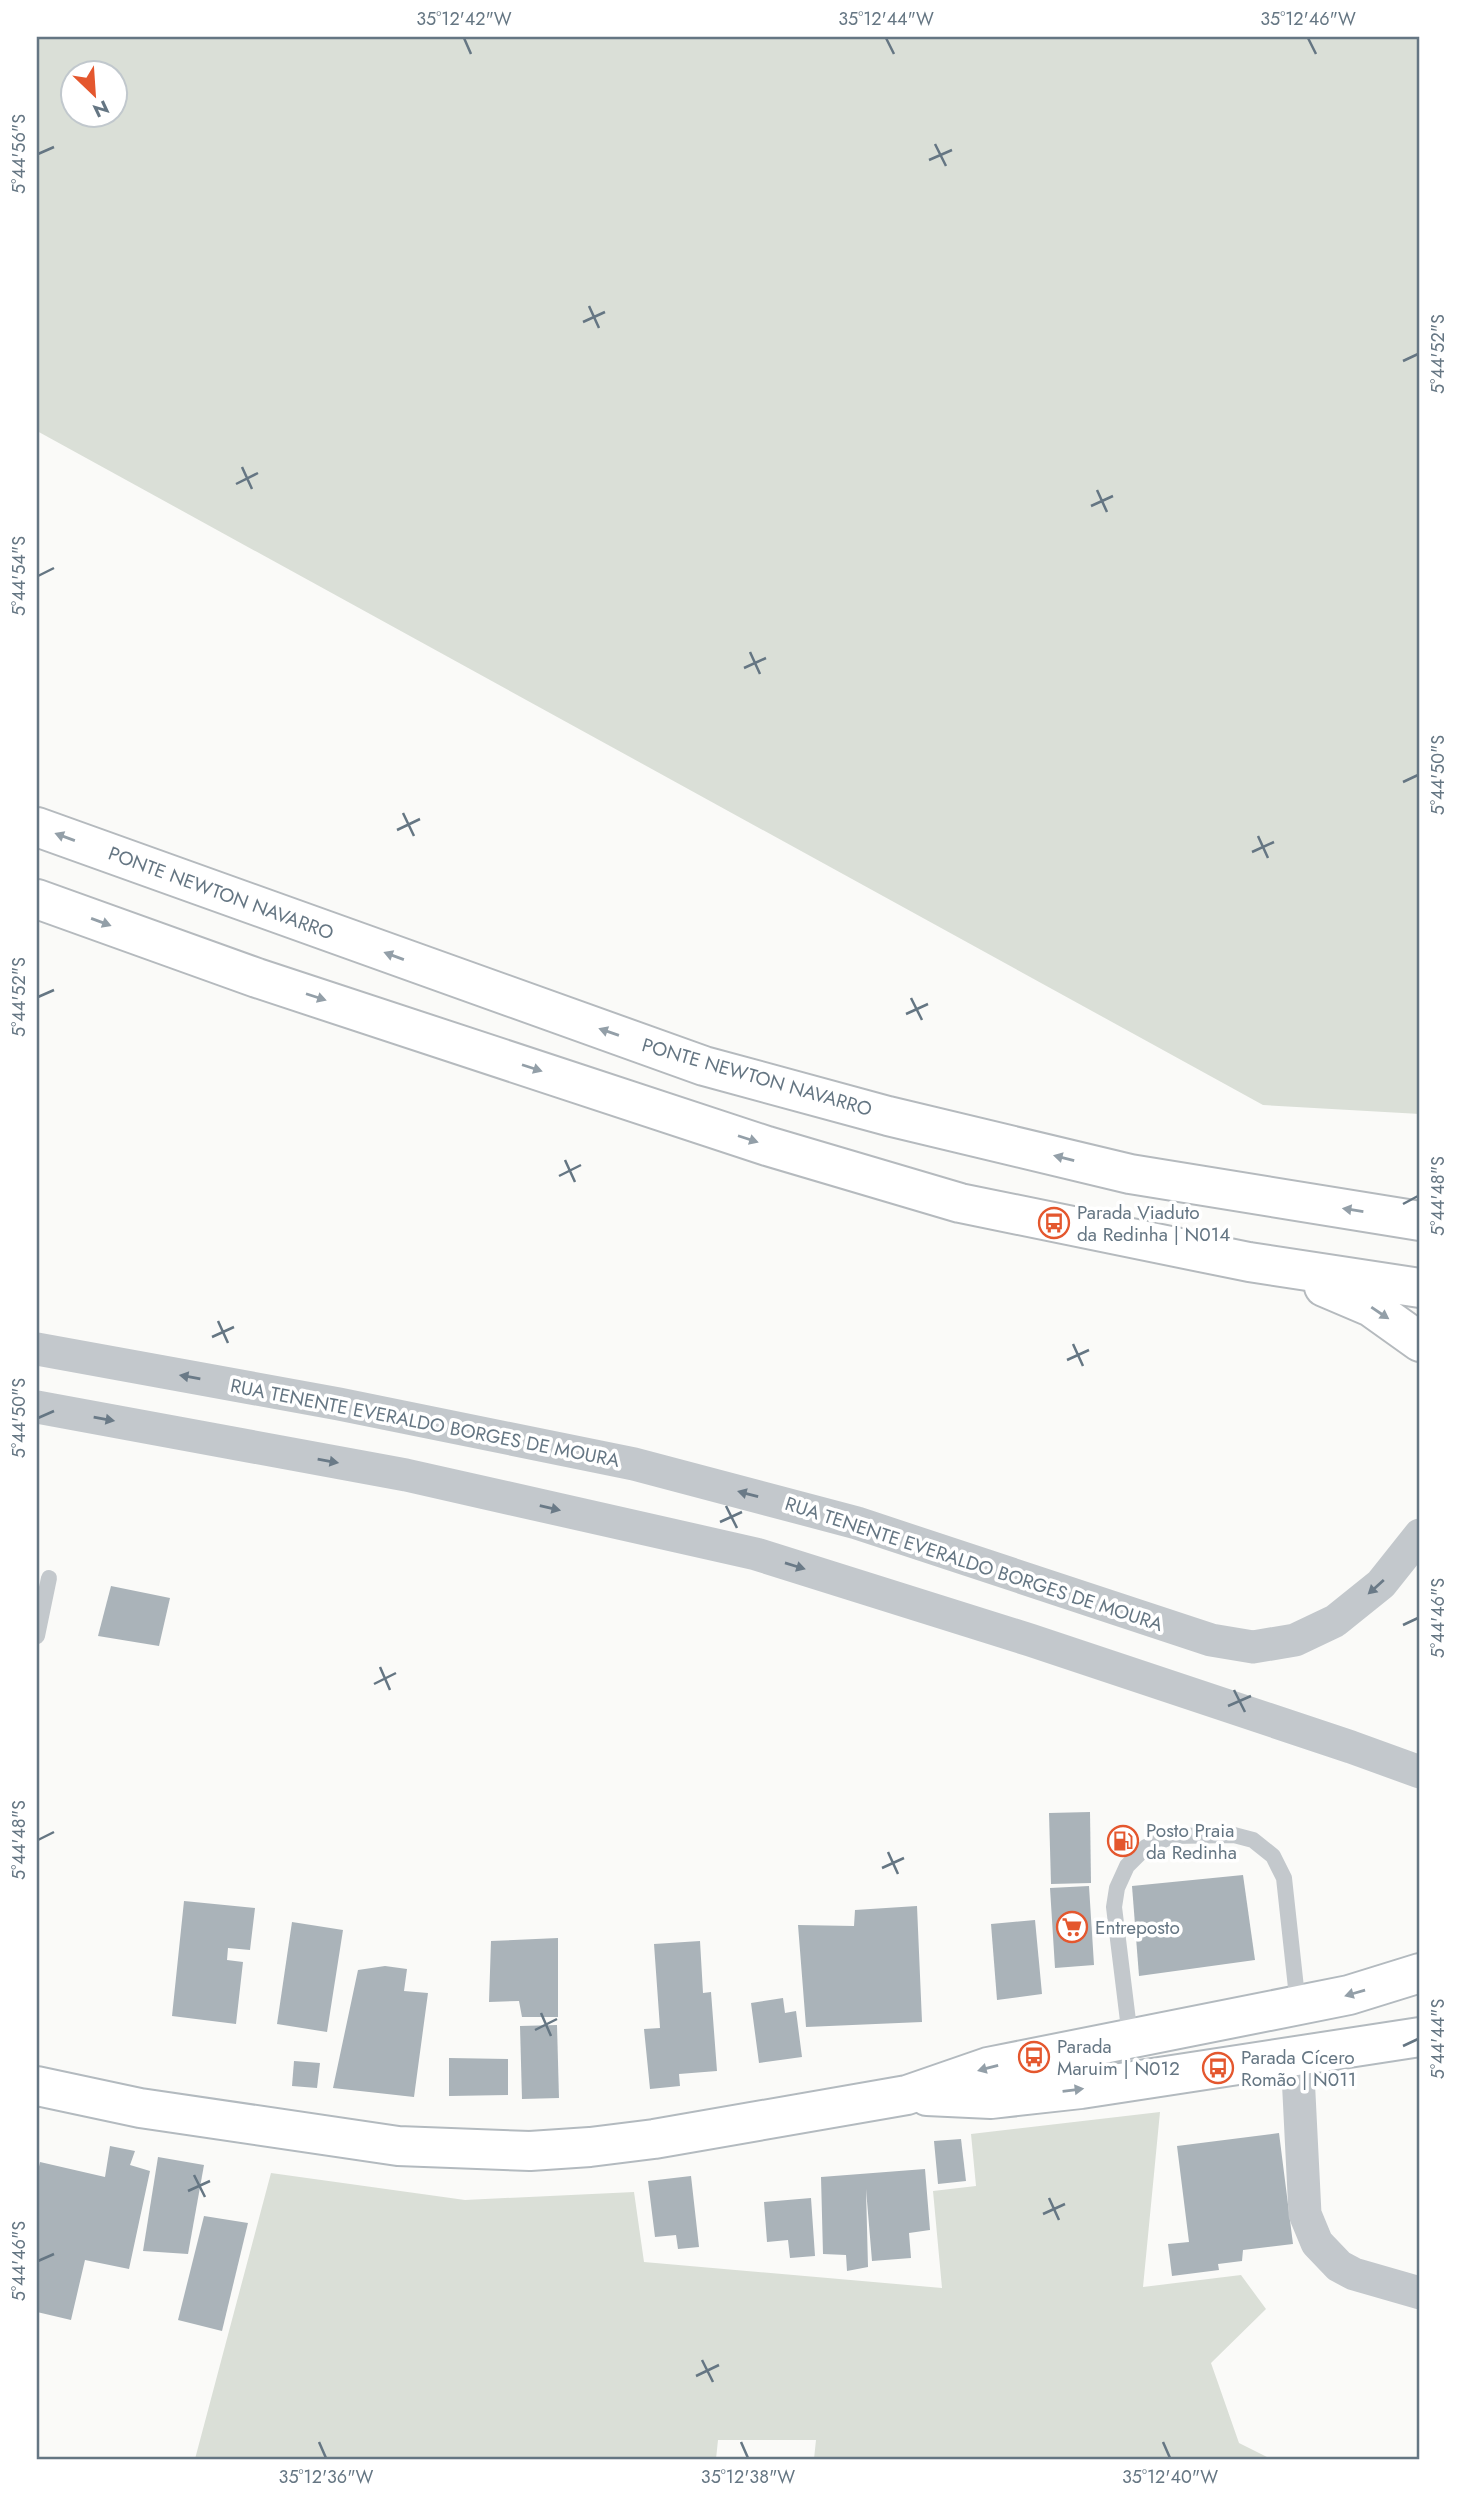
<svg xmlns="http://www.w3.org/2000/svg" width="1457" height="2496" viewBox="0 0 1457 2496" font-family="Jost,sans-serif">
  <rect width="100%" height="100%" fill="#fafaf8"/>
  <g fill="#dadfd7" fill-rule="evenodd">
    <path d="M37,37H1420V1114L1263,1105L37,431ZM74,74H116V116H74Z"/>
    <polygon points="1160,2112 1143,2287 1241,2275 1266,2309 1211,2363 1239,2443 1271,2459 814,2459 816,2440 718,2440 716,2459 195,2459 271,2173 465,2200 634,2192 644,2262 942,2288 933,2191 976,2186 971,2134"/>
  </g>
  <g fill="#aab3b9">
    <polygon points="111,1586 170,1598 159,1646 98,1636"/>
    <polygon points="1090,1812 1091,1883 1051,1884 1049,1813"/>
    <polygon points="1243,1875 1255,1960 1139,1976 1132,1886"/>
    <polygon points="1089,1886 1094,1965 1055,1968 1050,1888"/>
    <polygon points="184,1901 255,1908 250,1950 228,1948 227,1960 243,1962 236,2024 172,2016"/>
    <polygon points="917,1906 922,2022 806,2027 798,1925 854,1926 855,1910"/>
    <polygon points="1035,1920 1042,1994 997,2000 991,1924"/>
    <polygon points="292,1922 343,1930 327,2032 277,2024"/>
    <polygon points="558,1938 558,2017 522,2017 519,2001 489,2002 491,1941"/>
    <polygon points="700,1941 703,1993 711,1992 717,2071 679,2074 680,2086 650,2089 644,2029 660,2028 654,1944"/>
    <polygon points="385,1966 407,1969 404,1991 428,1993 414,2097 333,2088 358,1970"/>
    <polygon points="783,1998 785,2013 796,2011 802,2057 759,2063 751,2003"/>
    <polygon points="557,2025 559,2098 522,2099 520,2026"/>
    <polygon points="449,2058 508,2059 508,2095 449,2096"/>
    <polygon points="294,2061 320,2063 317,2088 292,2086"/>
    <polygon points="1279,2133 1293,2244 1243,2250 1242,2261 1218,2264 1219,2270 1172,2276 1168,2244 1189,2242 1177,2146"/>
    <polygon points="961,2139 966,2181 938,2184 934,2141"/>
    <polygon points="110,2146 135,2151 130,2165 150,2171 129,2269 85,2260 71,2320 37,2312 37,2176 40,2162 105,2177"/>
    <polygon points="158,2157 204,2165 188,2254 143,2251"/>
    <polygon points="925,2169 930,2230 909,2233 911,2258 872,2261 866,2189 868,2267 847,2271 846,2255 823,2254 821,2177"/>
    <polygon points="691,2176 699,2247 678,2249 676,2235 655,2237 648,2181"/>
    <polygon points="811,2198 815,2256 790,2258 788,2240 767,2242 764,2202"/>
    <polygon points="204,2216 248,2223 222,2331 178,2320"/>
  </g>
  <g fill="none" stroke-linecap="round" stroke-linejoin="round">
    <g stroke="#b3babf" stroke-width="42">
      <g id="secondary">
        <polyline points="37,2086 140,2108 398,2146 530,2151 590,2147 654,2139 907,2095 988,2067 1349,1995 1420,1973"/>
        <polyline points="927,2096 991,2099 1081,2089 1420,2037"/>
      </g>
    </g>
    <g stroke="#b5babe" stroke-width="42">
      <g id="primary">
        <polyline points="37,827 704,1066 888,1116 1130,1174 1420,1221"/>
        <polyline points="37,899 257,978 767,1146 960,1203 1249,1262 1420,1288"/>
        <polyline points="1324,1287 1371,1307 1420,1342"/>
      </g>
    </g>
    <g stroke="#c3c8cc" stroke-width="16">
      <polyline points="37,1636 49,1578"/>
      <polyline points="1130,2037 1114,1907 1117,1888 1127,1866 1146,1847 1173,1836 1234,1835 1253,1840 1273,1856 1284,1878 1298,2006"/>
    </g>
    <g stroke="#c3c8cc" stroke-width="33">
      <polyline points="37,1349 339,1404 634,1464 857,1523 1211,1640 1253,1647 1295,1640 1335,1621 1381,1584 1420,1535"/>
      <polyline points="37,1407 406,1475 756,1554 1030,1640 1351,1747 1420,1772"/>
      <polyline points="1297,2054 1305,2214 1317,2243 1339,2266 1354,2274 1420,2293"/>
    </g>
    <use href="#secondary" stroke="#fff" stroke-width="38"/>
    <use href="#primary" stroke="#fff" stroke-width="38"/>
  </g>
  <defs><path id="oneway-solid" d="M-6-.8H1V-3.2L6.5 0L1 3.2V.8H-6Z" transform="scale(1.75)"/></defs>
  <g fill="#939fa8">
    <use href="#oneway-solid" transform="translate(65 837) rotate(-160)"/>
    <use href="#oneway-solid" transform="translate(101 922) rotate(20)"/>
    <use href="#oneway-solid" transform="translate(394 956) rotate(-160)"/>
    <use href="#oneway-solid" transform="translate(316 997) rotate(18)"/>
    <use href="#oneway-solid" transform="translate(609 1032) rotate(-161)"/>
    <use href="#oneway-solid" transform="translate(532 1068) rotate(18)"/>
    <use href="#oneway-solid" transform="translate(748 1139) rotate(18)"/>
    <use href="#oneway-solid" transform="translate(1064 1158) rotate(-166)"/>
    <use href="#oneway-solid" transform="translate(1353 1210) rotate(-171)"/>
    <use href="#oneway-solid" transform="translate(1380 1313) rotate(34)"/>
    <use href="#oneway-solid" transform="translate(1355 1993) rotate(164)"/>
    <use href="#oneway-solid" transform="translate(988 2068) rotate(165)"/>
    <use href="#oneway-solid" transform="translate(1073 2090) rotate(-7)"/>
  </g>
  <g fill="#6a7a87">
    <use href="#oneway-solid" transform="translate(190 1377) rotate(-170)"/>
    <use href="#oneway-solid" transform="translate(104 1419) rotate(10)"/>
    <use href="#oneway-solid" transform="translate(328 1461) rotate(10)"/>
    <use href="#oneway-solid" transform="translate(748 1494) rotate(-165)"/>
    <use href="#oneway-solid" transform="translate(550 1508) rotate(13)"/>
    <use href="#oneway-solid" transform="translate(795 1566) rotate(17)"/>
    <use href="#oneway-solid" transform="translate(1376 1587) rotate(138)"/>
  </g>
  <path fill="none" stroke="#657683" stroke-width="2.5" d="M464,38L471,54M886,38L894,54M1308,38L1316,54M935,144L946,166M38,154L54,147M929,160L952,150M589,306L599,328M583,322L605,312M1403,361L1418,354M242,467L252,489M236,484L258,473M1097,490L1107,512M1091,506L1113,496M38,576L54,568M750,652L760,674M744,668L766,658M1403,782L1418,775M403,813L414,836M397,830L420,819M1258,836L1268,858M1252,852L1274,842M38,997L54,990M911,998L922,1020M906,1014L928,1004M565,1160L575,1182M559,1176L581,1165M1403,1204L1418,1196M218,1321L228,1343M212,1337L234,1327M1073,1344L1083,1366M1067,1360L1089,1350M38,1418L54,1411M726,1506L737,1528M720,1522L742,1512M1403,1625L1418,1618M380,1667L390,1690M374,1684L396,1673M1234,1690L1245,1712M1228,1706L1251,1696M38,1840L54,1832M888,1852L898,1874M882,1868L904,1858M541,2013L551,2036M535,2030L557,2019M1403,2046L1418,2039M194,2175L205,2197M188,2191L210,2181M1049,2198L1059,2220M1043,2214L1065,2204M38,2261L54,2254M702,2360L713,2382M696,2376L719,2365M319,2442L326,2458M741,2442L748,2458M1163,2442L1170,2458"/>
  <defs>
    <g id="bus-ring" transform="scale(1.575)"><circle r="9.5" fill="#fff" stroke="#e4572e" stroke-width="1.5"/><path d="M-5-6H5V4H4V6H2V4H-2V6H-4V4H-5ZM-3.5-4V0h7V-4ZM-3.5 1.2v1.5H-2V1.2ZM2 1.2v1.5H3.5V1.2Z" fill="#e4572e"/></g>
    <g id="fuel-ring" transform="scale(1.575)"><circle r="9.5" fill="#fff" stroke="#e4572e" stroke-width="1.5"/><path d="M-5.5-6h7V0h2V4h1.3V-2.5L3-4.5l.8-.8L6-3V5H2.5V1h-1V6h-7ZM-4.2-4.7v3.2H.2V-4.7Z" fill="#e4572e"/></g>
    <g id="supermarket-ring" transform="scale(1.575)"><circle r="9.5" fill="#fff" stroke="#e4572e" stroke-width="1.5"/><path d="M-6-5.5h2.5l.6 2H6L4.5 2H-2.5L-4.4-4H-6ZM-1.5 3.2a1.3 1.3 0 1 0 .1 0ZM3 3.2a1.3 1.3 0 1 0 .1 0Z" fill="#e4572e"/></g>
  </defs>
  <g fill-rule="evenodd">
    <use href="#bus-ring" x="1054" y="1223"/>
    <use href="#fuel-ring" x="1123" y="1841"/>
    <use href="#supermarket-ring" x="1072" y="1927"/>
    <use href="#bus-ring" x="1034" y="2057"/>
    <use href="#bus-ring" x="1218" y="2068"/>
  </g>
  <g text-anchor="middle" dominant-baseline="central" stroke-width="7" stroke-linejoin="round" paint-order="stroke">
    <g font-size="19" fill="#657683" stroke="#fff">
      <text transform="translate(221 893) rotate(20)">PONTE NEWTON NAVARRO</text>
      <text transform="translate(757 1077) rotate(16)">PONTE NEWTON NAVARRO</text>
      <text transform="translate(425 1423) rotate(11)">RUA TENENTE EVERALDO BORGES DE MOURA</text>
      <text transform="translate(974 1564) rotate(18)">RUA TENENTE EVERALDO BORGES DE MOURA</text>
    </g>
    <g font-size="19" fill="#657683" stroke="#fff" text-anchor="start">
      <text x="1077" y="1212">Parada Viaduto<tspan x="1077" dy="22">da Redinha | N014</tspan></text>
      <text x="1146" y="1830">Posto Praia<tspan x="1146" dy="22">da Redinha</tspan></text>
      <text x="1095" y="1927">Entreposto</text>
      <text x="1057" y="2046">Parada<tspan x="1057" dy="22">Maruim | N012</tspan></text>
      <text x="1241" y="2057">Parada Cícero<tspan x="1241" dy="22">Romão | N011</tspan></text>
    </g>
  </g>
  <rect width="1457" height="2496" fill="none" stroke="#ffffff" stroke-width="77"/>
  <g transform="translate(94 94) rotate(155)"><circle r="33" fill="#ffffff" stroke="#c1c8cd" stroke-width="2"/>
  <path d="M0-5L12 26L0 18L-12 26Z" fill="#e4572e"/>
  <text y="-10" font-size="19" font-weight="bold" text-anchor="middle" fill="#657683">N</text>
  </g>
  <rect x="38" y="38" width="1380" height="2420" fill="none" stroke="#657683" stroke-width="2.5"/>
  <g font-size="18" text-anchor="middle" fill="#657683">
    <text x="464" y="25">35°12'42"W</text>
    <text x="886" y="25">35°12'44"W</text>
    <text x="1308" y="25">35°12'46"W</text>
    <text transform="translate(19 154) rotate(-90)" y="6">5°44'56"S</text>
    <text transform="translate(1438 354) rotate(-90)" y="6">5°44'52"S</text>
    <text transform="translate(19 576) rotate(-90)" y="6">5°44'54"S</text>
    <text transform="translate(1438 775) rotate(-90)" y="6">5°44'50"S</text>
    <text transform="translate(19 997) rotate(-90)" y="6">5°44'52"S</text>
    <text transform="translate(1438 1196) rotate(-90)" y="6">5°44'48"S</text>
    <text transform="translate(19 1418) rotate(-90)" y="6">5°44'50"S</text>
    <text transform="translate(1438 1618) rotate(-90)" y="6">5°44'46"S</text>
    <text transform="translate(19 1840) rotate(-90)" y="6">5°44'48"S</text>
    <text transform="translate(1438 2039) rotate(-90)" y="6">5°44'44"S</text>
    <text transform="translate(19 2261) rotate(-90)" y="6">5°44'46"S</text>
    <text x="326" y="2483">35°12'36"W</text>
    <text x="748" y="2483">35°12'38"W</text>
    <text x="1170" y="2483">35°12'40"W</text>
  </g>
</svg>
